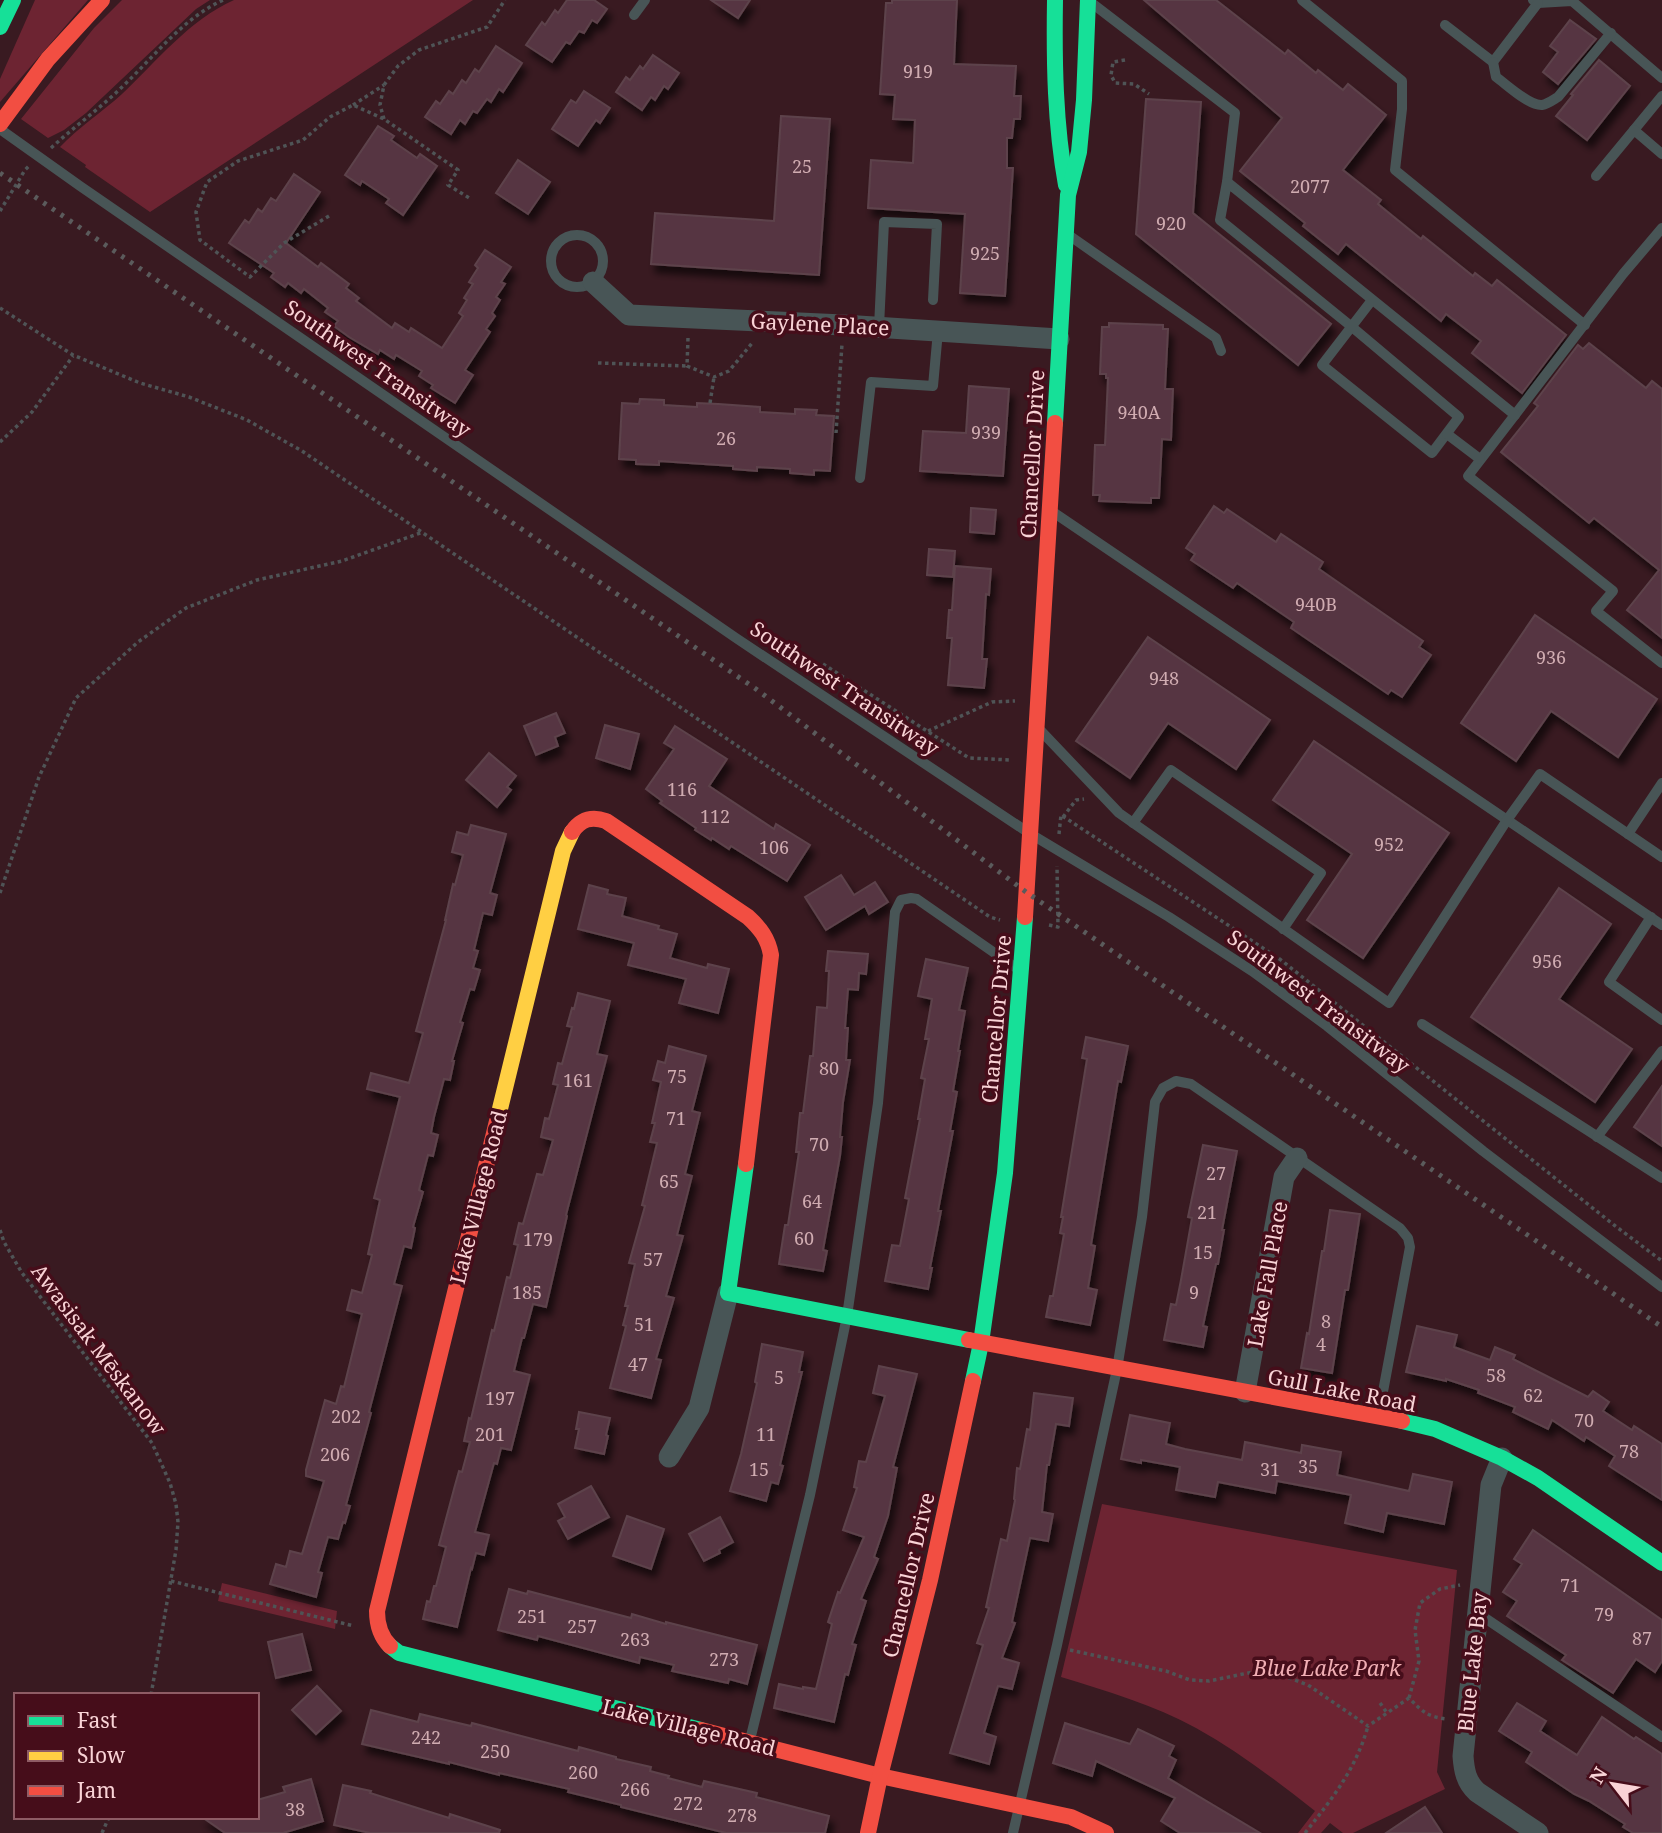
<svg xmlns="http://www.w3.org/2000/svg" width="1662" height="1833" viewBox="0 0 1662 1833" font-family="'Noto Serif',serif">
  <defs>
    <filter id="shadow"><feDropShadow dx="4.5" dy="8" stdDeviation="3.5" flood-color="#0009"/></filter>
  </defs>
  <rect width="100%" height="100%" fill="#391a21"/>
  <g fill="#6d2432">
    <polygon points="35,0 88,0 0,102 0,79"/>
    <polygon points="122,0 210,0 196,9 86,113 64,130 48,138 21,119 94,28"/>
    <path d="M234,0H473L150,212L85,167L86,165L60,147C79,127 102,112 122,94C157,61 189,20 234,0Z"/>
    <path d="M1102,1504L1457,1570L1437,1772L1445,1789L1353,1833H1343L1330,1823L1321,1833H1298L1315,1811C1277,1781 1239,1752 1196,1728C1154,1705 1107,1691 1061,1677Z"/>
    <polygon points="222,1583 337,1611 335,1629 218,1601"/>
  </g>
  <g fill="#573642" stroke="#5d434b" stroke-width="2" filter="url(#shadow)">
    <polygon points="567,0 594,0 607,9 597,23 592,20 584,33 579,31 570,44 566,42 552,62 526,45 542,22 545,25 555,10 558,13"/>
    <polygon points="711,0 750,0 738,18"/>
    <polygon points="892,0 957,0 954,64 1016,66 1014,96 1021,96 1020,119 1014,119 1012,138 1007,138 1007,168 1013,168 1005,296 960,293 965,214 868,208 871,160 913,163 915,120 893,119 895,95 880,94 886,3 892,3"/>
    <polygon points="1144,0 1216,0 1285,54 1288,50 1316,73 1318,70 1343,90 1348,84 1386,115 1343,170 1381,200 1378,204 1421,239 1423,236 1473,276 1475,273 1492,286 1497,280 1566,335 1522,393 1472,353 1481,341 1446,314 1441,321 1346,244 1338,254 1303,226 1305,223 1240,171 1282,118"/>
    <polygon points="1570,20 1596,39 1558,84 1543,72 1558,52 1550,46"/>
    <polygon points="496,46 522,63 503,92 499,89 491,102 487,99 477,113 473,111 465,124 460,120 451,134 425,117 436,101 440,104 449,91 453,94 462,80 466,83 475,69 479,72"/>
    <polygon points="653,55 679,73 668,89 664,86 655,100 651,97 642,110 616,92 626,77 630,80 640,66 643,69"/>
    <polygon points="1599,60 1630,86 1587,140 1556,116 1573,95 1571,94"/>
    <polygon points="584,91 610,108 600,123 596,120 578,146 552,129 571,100 576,103"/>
    <polygon points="1146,99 1201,102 1193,213 1331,324 1298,365 1136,234"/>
    <polygon points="781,116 830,119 819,275 651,264 655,213 774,221"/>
    <polygon points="378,126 394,136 391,140 417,158 420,154 437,166 403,215 386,203 389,199 362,181 360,185 345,175"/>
    <polygon points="518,160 550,182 528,214 496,193"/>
    <polygon points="294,174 320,192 286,243 318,267 321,263 349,284 346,288 359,298 356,301 392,328 395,323 409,332 411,328 442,348 463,316 459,313 467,300 464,298 473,284 469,282 478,268 475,265 485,250 511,267 501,282 505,284 496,297 500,300 492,313 495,316 486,329 490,332 465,370 473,375 455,403 431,388 433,385 419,376 422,371 396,355 394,359 380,350 378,354 349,337 334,326 338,321 325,312 328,308 304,289 301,293 288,283 285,287 271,277 274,273 229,243 245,220 249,223 258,209 262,212 271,198 276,201"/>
    <polygon points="1109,323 1163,325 1163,329 1168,329 1165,389 1173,389 1171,440 1162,439 1159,498 1151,498 1151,503 1099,501 1100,495 1093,495 1095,445 1105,445 1108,378 1106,378 1106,374 1100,374 1102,327 1109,327"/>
    <polygon points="1589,343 1646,388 1652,381 1662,389 1662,638 1627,610 1659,570 1594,518 1589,523 1501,452 1538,406 1534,403 1578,345 1583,349"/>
    <polygon points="969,386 1009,389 1003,476 920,471 923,431 966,433"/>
    <polygon points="640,399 664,400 664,405 697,407 697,403 718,404 760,407 760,412 795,414 795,409 817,410 816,415 834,416 830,471 814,470 814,475 790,473 790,469 757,467 757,471 733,469 733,466 659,461 659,465 636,464 636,460 619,459 622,403 639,404"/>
    <polygon points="1214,506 1224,513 1227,509 1276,542 1281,534 1323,562 1319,569 1423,641 1419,647 1431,655 1402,697 1391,690 1388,694 1291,628 1294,622 1237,583 1233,588 1191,560 1195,554 1186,548"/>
    <polygon points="971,508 996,510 994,534 970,532"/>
    <polygon points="929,549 955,551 953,577 927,575"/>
    <polygon points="955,566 991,569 989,595 986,594 982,659 987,659 984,688 948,685 952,638 947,638 949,610 952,610"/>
    <polygon points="1535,615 1657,699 1618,757 1551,711 1516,761 1461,723"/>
    <polygon points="1148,637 1270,720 1236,769 1168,723 1130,778 1076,741"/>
    <polygon points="556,713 565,733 555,737 558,746 536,755 524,726"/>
    <polygon points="605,725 639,734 630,769 596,758"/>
    <polygon points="675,726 727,759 709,786 774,829 776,824 810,845 787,881 731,846 729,849 712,838 711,840 695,830 696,828 660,803 662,801 646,789 674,749 664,743"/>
    <polygon points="1314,741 1449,833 1363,958 1307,920 1352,854 1273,800"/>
    <polygon points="489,753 516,776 507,787 511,790 497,807 466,780"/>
    <polygon points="471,825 506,834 490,893 497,895 492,915 483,913 474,950 478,951 473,968 480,970 474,990 470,989 460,1022 463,1023 452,1061 454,1061 450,1080 444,1079 434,1117 431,1133 438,1135 433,1156 428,1155 419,1190 423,1192 413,1227 415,1228 411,1248 404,1246 394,1284 402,1286 369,1412 371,1413 346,1505 350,1506 345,1523 343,1522 338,1539 328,1537 318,1572 322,1573 316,1597 270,1584 276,1564 286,1567 290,1551 302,1554 324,1481 306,1476 306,1470 325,1400 336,1404 341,1386 344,1387 362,1314 347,1310 352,1290 362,1293 372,1255 368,1254 380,1200 374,1198 400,1097 367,1089 371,1073 409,1083 423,1033 416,1031 446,920 445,920 453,884 455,885 463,855 452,852 457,832 468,835"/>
    <polygon points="841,875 854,895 875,882 888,902 869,914 865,906 826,930 805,897"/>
    <polygon points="589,885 608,890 607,894 626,898 622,916 659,926 658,929 677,934 670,958 707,968 708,964 729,969 718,1013 679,1003 686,979 628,965 634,943 578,929"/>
    <polygon points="1559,888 1611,924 1559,999 1632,1049 1595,1102 1471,1017"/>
    <polygon points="828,951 868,954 866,974 859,973 858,990 848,989 845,1028 848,1028 846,1060 850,1060 843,1102 840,1137 842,1137 840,1156 823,1250 827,1251 823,1271 779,1264 785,1225 788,1225 799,1152 796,1152 800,1113 803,1113 810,1056 813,1056 817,1007 827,1008 829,971 826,971"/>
    <polygon points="926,959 968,968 959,1010 965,1011 958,1051 960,1051 953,1091 957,1092 950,1131 953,1131 938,1211 941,1211 930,1268 932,1268 928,1289 885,1281 892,1245 900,1246 909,1199 905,1198 920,1119 918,1119 925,1079 921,1078 929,1039 925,1039 932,999 918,996"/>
    <polygon points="578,993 610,1001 597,1054 607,1056 566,1215 567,1216 546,1307 533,1304 524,1338 522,1338 514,1371 530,1375 511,1450 501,1448 497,1464 494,1463 475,1532 489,1535 484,1555 476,1553 472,1569 471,1568 457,1627 423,1619 427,1601 430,1602 434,1586 436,1586 446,1547 439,1545 454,1489 459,1471 462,1472 470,1442 464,1441 469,1418 471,1419 492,1330 494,1331 507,1277 510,1278 518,1245 514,1244 519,1223 523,1224 537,1174 543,1175 553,1140 541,1137 545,1118 549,1119 558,1085 553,1084 558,1063 562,1064 572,1027 567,1026 572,1008 574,1009"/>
    <polygon points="1086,1037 1128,1046 1121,1082 1118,1081 1091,1245 1095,1246 1088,1288 1097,1290 1090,1325 1046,1317 1050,1296 1053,1296 1064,1234 1060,1233 1063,1217 1061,1217 1087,1059 1082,1058"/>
    <polygon points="669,1046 706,1056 692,1111 700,1113 685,1174 692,1176 677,1235 683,1236 666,1296 674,1298 656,1359 661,1360 651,1398 610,1388 626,1326 623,1325 628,1306 625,1306 635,1264 629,1263 645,1206 642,1205 657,1143 650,1142 655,1123 652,1123 661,1082 653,1080 658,1061 665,1063"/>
    <polygon points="1662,1086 1662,1146 1634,1127"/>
    <polygon points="1203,1145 1237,1151 1222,1230 1224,1230 1218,1264 1216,1264 1203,1326 1207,1327 1203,1347 1164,1340 1171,1304 1176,1305 1181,1280 1192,1218 1188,1217"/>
    <polygon points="1330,1210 1360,1214 1348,1290 1345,1290 1332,1373 1301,1368 1307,1333 1309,1334 1322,1251 1324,1251"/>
    <polygon points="1417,1326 1457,1335 1454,1347 1490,1360 1495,1347 1515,1355 1513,1359 1588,1397 1593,1391 1609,1402 1603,1411 1632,1430 1634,1426 1662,1444 1662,1500 1609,1466 1615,1456 1586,1437 1584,1441 1552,1420 1548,1429 1513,1412 1515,1407 1478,1393 1479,1390 1446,1379 1446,1381 1406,1372"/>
    <polygon points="762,1344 803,1352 799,1372 802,1372 780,1465 783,1466 778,1484 771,1482 766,1501 730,1491 741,1454 757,1383 755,1382"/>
    <polygon points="879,1366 917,1374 893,1467 897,1468 888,1516 874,1557 878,1559 861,1599 866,1601 852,1644 856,1645 848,1675 845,1674 834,1722 774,1708 779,1684 803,1689 803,1687 816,1689 832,1624 828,1622 838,1592 840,1593 864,1537 843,1530 857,1488 854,1487 859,1461 866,1462 885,1396 873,1393"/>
    <polygon points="1034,1393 1073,1398 1069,1426 1056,1424 1049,1465 1047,1465 1042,1512 1053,1514 1048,1541 1030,1538 1012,1622 1015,1623 1002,1658 1019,1663 1012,1689 998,1686 984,1733 996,1737 989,1764 950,1753 983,1645 977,1643 989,1608 986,1607 1001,1539 1007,1541 1015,1500 1014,1499 1017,1468 1020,1469 1027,1429 1030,1430"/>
    <polygon points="579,1412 610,1418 606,1435 608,1436 604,1454 575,1448 579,1429 576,1429"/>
    <polygon points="1130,1415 1170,1423 1166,1444 1185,1449 1242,1460 1245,1442 1301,1453 1302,1445 1341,1452 1337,1475 1409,1491 1413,1474 1452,1482 1444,1524 1387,1513 1383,1532 1345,1523 1351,1495 1277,1481 1275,1493 1218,1482 1215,1497 1176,1490 1180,1467 1141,1460 1141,1463 1121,1459"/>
    <polygon points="591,1486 609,1517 568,1539 558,1521 565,1517 558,1504"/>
    <polygon points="627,1516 664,1529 651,1569 613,1556"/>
    <polygon points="720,1517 733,1542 719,1550 720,1553 704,1561 689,1534"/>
    <polygon points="1533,1530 1662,1620 1662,1661 1655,1672 1636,1659 1613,1693 1562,1660 1566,1655 1507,1616 1517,1601 1503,1592 1522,1564 1514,1559"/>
    <polygon points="509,1589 527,1594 528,1591 631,1618 632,1614 666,1624 666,1622 757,1645 747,1684 729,1679 728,1683 672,1671 674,1665 640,1657 639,1663 538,1636 537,1640 498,1630"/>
    <polygon points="302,1634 311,1670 276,1678 268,1642"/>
    <polygon points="317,1686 341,1711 316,1734 292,1710"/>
    <polygon points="1517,1703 1546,1721 1540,1731 1577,1755 1602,1717 1634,1739 1636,1737 1662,1754 1662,1833 1633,1833 1623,1827 1625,1824 1589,1801 1574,1794 1526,1762 1532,1752 1499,1731"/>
    <polygon points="371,1710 418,1722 420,1714 471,1726 472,1723 578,1751 579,1747 616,1757 616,1759 651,1767 650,1771 669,1776 668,1778 702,1787 704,1781 757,1793 756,1797 829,1816 825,1833 726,1833 621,1807 621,1805 568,1792 569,1789 499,1773 499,1775 449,1762 449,1764 362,1744"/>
    <polygon points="1065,1723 1130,1744 1138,1729 1174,1746 1169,1756 1176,1760 1168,1778 1260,1833 1180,1833 1161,1821 1175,1798 1096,1761 1092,1776 1053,1763"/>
    <polygon points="311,1779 323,1821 283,1833 225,1833 202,1817 257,1817 257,1800 285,1792 283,1787"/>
    <polygon points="343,1785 371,1791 370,1793 449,1818 450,1814 500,1830 499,1833 370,1833 334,1825"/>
    <polygon points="1425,1807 1442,1833 1386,1833"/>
  </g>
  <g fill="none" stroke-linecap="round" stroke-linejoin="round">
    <g stroke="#4f5456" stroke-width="3.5" stroke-dasharray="3.5 3.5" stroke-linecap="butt">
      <polyline points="1125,60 1113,62 1111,75 1115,83 1134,84 1149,94"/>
      <polyline points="353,105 384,85"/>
      <polyline points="384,119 380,105 384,85 398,66 419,50 487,27 505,0"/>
      <path d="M51,148C74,127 99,109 121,88C154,57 182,19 223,0"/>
      <polyline points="0,211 25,170 29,166"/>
      <polyline points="329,216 284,243 250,277 200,240 196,212 207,182 238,161 303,140 330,117 353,105 384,119 458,170 448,185 471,199"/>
      <polyline points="0,308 73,355 140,383 189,397 247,420 302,451 990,917 1000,920"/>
      <polyline points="688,338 687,366 714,377 729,371 753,342"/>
      <polyline points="598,363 686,366"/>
      <polyline points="710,403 714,377"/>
      <polyline points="836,433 842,344"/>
      <polyline points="0,442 32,412 73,356"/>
      <polyline points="823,664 969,758 1010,760"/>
      <polyline points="928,731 992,702 1015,701"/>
      <polyline points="1063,817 1076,800 1084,799"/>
      <polyline points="1059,834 1061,815 1281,960 1614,1225 1662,1261"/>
      <polyline points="0,893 39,777 76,698 138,642 186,608 257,580 342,561 423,532"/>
      <polyline points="1049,925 1058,927 1057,866"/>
      <polyline points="0,1230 4,1242 22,1273 152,1443 170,1483 176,1504 178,1522 176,1550 151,1695"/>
      <polyline points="171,1581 354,1626"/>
      <path d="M1070,1650L1166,1671L1190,1680L1209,1681L1253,1672L1282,1675L1308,1685L1368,1726L1409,1698C1422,1711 1427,1717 1447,1719"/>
      <polyline points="1409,1698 1419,1661 1415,1630 1420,1603 1440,1589 1460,1585"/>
      <polyline points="1380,1703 1387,1713"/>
      <polyline points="102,1833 109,1817"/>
      <path d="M1305,1833C1332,1799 1356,1769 1368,1726"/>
    </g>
    <g stroke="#485556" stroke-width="10">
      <polyline points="1302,0 1402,81 1402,109 1395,170 1585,325"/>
      <polyline points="1533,0 1538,3 1572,1 1662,78"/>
      <polyline points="1093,4 1235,113 1227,182"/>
      <polyline points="634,15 645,0"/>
      <polyline points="1445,25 1493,62 1538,3"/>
      <path d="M1493,62L1496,77C1506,84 1529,106 1542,105C1548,104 1553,100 1558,97L1611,33"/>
      <polyline points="0,129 80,186 736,638 1029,833 1169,917 1252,971 1327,1026 1483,1151 1662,1287"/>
      <polyline points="1634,130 1662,96"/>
      <polyline points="1596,176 1634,130 1662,154"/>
      <polyline points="1662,228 1623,274 1468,476 1613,591 1596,611 1662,663"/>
      <circle cx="577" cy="261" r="26"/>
      <polyline points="1070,236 1216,338 1221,351"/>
      <path d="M1372,300L1322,365L1432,453L1459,417L1352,327L1220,220L1227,182C1323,260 1419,338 1515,415"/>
      <polyline points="879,327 884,222 937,224 933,300"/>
      <polyline points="1447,434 1480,459"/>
      <polyline points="860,478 871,382 933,386 938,331"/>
      <polyline points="1053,512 1662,925"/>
      <polyline points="1041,731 1119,813 1389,1003 1507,820 1540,774 1662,857"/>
      <polyline points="1133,823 1171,770 1321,873 1283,929"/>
      <polyline points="1628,834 1662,783"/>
      <polyline points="1651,917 1609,982 1662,1020"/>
      <polyline points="1422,1024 1662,1178"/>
      <polyline points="1597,1137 1662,1051"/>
      <polyline points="1476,1612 1662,1737"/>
      <polyline points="750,1740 810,1495 847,1316 878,1103 895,912 901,900 911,898 917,899 1019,970"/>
      <polyline points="1013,1833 1057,1645 1117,1369 1142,1217 1155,1102 1163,1088 1176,1081 1191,1084 1400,1228 1408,1238 1410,1247 1379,1413"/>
    </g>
    <g stroke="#485556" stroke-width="21">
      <polyline points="593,282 629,315 843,325 1059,339"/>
      <polyline points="1245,1392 1284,1177 1297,1158"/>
      <polyline points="669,1457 699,1408 728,1293"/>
      <path d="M1502,1458L1491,1485L1463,1756C1464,1770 1466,1782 1477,1792L1538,1833"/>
    </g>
    <g stroke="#16e098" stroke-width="16">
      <path d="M1055,0C1054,62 1055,124 1066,185"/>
      <polyline points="0,27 13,0"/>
      <polyline points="1055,423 1068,195 1079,152 1084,100 1088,0"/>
      <polyline points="746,1164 728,1293 969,1340"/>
      <polyline points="973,1381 981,1343 1005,1173 1025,917"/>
      <polyline points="1402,1421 1435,1429 1502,1458 1538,1478 1662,1563"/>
      <polyline points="390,1646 399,1653 701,1730"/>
    </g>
    <polyline stroke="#ffcf43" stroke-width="16" points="498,1117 563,851 572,832"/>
    <g stroke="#f24e42" stroke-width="16">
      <polyline points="0,124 48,59 102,0"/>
      <path d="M572,832C581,819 591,816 606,821L748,917C760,928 768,938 771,955L746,1164"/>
      <polyline points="1025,917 1055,423"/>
      <polyline points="969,1340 1402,1421"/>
      <path d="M390,1646C380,1636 377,1625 377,1611L498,1117"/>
      <polyline points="701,1730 880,1776 1071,1817 1106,1833"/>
      <polyline points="868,1833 880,1776 930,1580 973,1381"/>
    </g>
    <polyline stroke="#5b5b5c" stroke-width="5" stroke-dasharray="3.5 7" stroke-linecap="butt" points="0,173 756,689 1026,892 1662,1327"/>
  </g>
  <g text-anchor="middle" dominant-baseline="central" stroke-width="7" stroke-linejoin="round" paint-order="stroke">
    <g font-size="18" fill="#d0acb1">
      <text x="918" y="71">919</text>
      <text x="802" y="166">25</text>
      <text x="1310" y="186">2077</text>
      <text x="1171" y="223">920</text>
      <text x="985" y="253">925</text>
      <text x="1139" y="412">940A</text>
      <text x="986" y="432">939</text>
      <text x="726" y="438">26</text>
      <text x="1316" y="604">940B</text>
      <text x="1551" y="657">936</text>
      <text x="1164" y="678">948</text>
      <text x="682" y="789">116</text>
      <text x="715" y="816">112</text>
      <text x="1389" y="844">952</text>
      <text x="774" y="847">106</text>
      <text x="1547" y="961">956</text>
      <text x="829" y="1068">80</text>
      <text x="677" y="1076">75</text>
      <text x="578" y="1080">161</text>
      <text x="676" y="1118">71</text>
      <text x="819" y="1144">70</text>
      <text x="1216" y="1173">27</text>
      <text x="669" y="1181">65</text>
      <text x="812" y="1201">64</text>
      <text x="1207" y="1212">21</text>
      <text x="804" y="1238">60</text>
      <text x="538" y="1239">179</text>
      <text x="1203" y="1252">15</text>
      <text x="653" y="1259">57</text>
      <text x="527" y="1292">185</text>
      <text x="1194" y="1292">9</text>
      <text x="1326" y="1321">8</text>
      <text x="644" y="1324">51</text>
      <text x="1321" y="1344">4</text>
      <text x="638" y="1364">47</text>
      <text x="1496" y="1375">58</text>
      <text x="779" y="1377">5</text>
      <text x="1533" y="1395">62</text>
      <text x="500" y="1398">197</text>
      <text x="346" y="1416">202</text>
      <text x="1584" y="1420">70</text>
      <text x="490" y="1434">201</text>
      <text x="766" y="1434">11</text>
      <text x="1629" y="1451">78</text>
      <text x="335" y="1454">206</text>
      <text x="1308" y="1466">35</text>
      <text x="759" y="1469">15</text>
      <text x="1270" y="1469">31</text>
      <text x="1570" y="1585">71</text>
      <text x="1604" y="1614">79</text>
      <text x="532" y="1616">251</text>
      <text x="582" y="1626">257</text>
      <text x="1642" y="1638">87</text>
      <text x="635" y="1639">263</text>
      <text x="724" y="1659">273</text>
      <text x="426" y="1737">242</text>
      <text x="495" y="1751">250</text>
      <text x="583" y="1772">260</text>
      <text x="635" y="1789">266</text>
      <text x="688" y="1803">272</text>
      <text x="295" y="1809">38</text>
      <text x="742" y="1815">278</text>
    </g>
    <g font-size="21" fill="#f9d3d6" stroke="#460d1a">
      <text transform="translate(820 324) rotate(3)">Gaylene Place</text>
      <text transform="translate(378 368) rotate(35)">Southwest Transitway</text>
      <text transform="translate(1032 454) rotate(-87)">Chancellor Drive</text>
      <text transform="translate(845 688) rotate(34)">Southwest Transitway</text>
      <text transform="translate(1319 1001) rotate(37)">Southwest Transitway</text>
      <text transform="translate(996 1019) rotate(-85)">Chancellor Drive</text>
      <text transform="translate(478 1197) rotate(-76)">Lake Village Road</text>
      <text transform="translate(1267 1274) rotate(-80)">Lake Fall Place</text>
      <text transform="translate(99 1349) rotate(53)">Awasisak Mēskanow</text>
      <text transform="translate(1342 1390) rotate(11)">Gull Lake Road</text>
      <text transform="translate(908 1575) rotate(-77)">Chancellor Drive</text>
      <text transform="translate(1472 1662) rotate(-84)">Blue Lake Bay</text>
      <text transform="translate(689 1727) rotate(14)">Lake Village Road</text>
    </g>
    <g font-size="21" font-style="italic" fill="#f0aeb4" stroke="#460d1a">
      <text x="1327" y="1668">Blue Lake Park</text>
    </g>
  </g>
  <rect x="14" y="1693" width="245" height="126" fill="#460d1a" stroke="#8e5c65" stroke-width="2"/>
  <rect x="28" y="1716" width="35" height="10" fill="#16e098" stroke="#8e5c65" stroke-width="2"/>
  <text x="77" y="1728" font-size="21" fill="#f9d3d6">Fast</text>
  <rect x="28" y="1751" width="35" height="10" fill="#ffcf43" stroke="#8e5c65" stroke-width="2"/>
  <text x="77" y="1763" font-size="21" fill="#f9d3d6">Slow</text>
  <rect x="28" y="1786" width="35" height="10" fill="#f24e42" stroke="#8e5c65" stroke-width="2"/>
  <text x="77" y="1798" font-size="21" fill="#f9d3d6">Jam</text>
  <g transform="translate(1613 1784) rotate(301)" stroke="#460d1a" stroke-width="5" paint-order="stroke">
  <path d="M0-5L12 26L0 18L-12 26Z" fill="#f9d3d6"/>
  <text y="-10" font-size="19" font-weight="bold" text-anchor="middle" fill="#f9d3d6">N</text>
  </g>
</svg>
